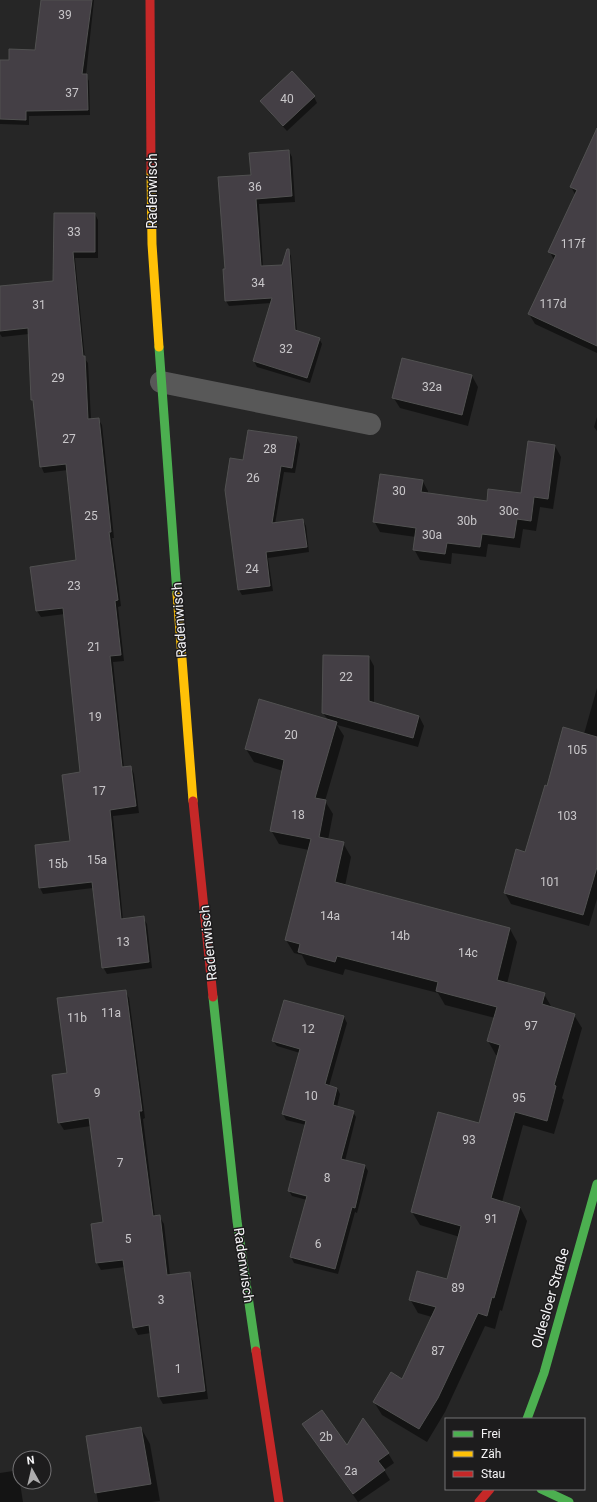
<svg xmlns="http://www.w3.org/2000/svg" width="597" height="1502" viewBox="0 0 597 1502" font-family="Roboto,sans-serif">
  <rect width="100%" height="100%" fill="#262626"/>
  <g fill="#0007" fill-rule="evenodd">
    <polygon points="42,0 94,0 86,75 89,81 90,115 29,116 29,125 0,124 0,61 10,62 36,51"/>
    <polygon points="292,73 314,97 317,103 287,131 264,106 261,101"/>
    <polygon points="597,130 597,353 535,324 529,314 554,260 550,252 576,196 571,187"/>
    <polygon points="289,151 292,157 295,202 259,204 263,267 283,266 288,250 291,256 297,332 319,338 322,344 310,383 257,367 254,361 271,303 229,306 226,301 226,270 252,176"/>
    <polygon points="95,214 98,220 98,258 75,258 85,359 88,363 91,419 98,419 102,425 114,538 112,538 121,606 118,607 124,661 113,662 124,768 131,767 134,774 139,813 113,816 123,920 143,918 147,924 152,968 107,974 103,967 93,888 43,894 40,888 71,842 81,773 65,614 41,617 37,611 31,568 78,561 68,470 44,473 41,466 34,403 32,399 29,334 2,337 0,334 0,287 54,282"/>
    <polygon points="472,376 478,387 468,426 400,408 393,397"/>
    <polygon points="597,417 597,431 594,427"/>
    <polygon points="297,438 300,444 295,473 284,472 275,524 303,520 306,526 309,552 268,558 273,591 242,595 239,590 226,490 244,462"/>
    <polygon points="555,446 561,457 553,509 540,507 536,531 523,529 520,548 488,544 486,557 452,553 451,564 420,560 414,549 416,537 380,532 374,521 422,480 428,491 428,494 488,502 522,494"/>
    <polygon points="369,657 374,666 374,704 419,716 424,726 418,747 337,725 344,736 325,801 333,814 328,840 343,843 351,857 345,886 510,929 517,942 507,984 544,994 552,1008 574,1015 582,1028 562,1098 564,1100 554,1134 523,1125 502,1202 520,1207 527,1221 502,1311 500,1310 495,1329 485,1326 445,1412 427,1442 382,1415 374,1402 403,1381 432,1317 418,1313 410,1299 448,1281 460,1237 420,1225 412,1212 480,1124 498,1055 496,1055 488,1041 495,1018 445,1005 438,993 345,969 343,975 307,965 302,955 294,953 286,940 309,850 279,844 271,830 283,771 254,762 246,749 328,720 323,713"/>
    <polygon points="597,688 597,899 589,926 511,904 505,893 526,853 548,787 584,734"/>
    <polygon points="125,991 129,998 145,1118 143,1119 155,1217 159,1216 164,1224 170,1276 189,1273 193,1281 208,1399 163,1404 159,1397 151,1333 138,1335 134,1327 125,1267 101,1270 97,1263 104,1223 91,1126 64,1130 59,1122 68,1074"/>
    <path d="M285,1001L344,1017L347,1023L329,1086L337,1088L340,1094L337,1107L353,1112L356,1117L345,1161L365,1166L368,1171L357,1213L355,1212L338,1274L294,1263L291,1257L307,1200L292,1196L289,1191L306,1125L286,1120L283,1114L300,1053L277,1046L273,1041ZM292,1191L312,1196V1198L292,1193Z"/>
    <polygon points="303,1424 348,1447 388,1453 394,1463 384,1470 390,1480 358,1502"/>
    <polygon points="141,1428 150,1444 160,1501 151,1502 98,1502 87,1437"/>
    <polygon points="13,1471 20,1483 23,1502 0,1502 0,1473"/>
  </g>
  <g fill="#443f45" stroke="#515151">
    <polygon points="41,0 92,0 82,74 87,74 88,110 26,111 26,120 0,119 0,60 9,60 9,49 35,50"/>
    <polygon points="292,71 315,96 283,126 260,101"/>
    <polygon points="597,128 597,346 528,314 556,255 548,252 577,190 570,187"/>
    <polygon points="289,150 292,196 256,199 261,266 282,265 287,249 289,249 295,330 320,338 307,378 253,361 272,298 225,301 223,269 225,269 218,177 251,175 249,153"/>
    <polygon points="54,213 95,213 95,252 73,252 83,356 85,356 88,419 99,418 111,532 109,532 118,600 115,601 121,655 110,656 122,767 131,766 136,806 110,810 121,919 144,916 149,962 102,968 92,882 39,888 35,845 70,841 62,775 80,772 63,608 36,611 30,567 76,560 66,464 40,467 33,400 31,400 28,328 0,331 0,286 53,281"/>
    <polygon points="402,358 472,375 462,415 392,398"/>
    <polygon points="248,430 297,437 292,468 281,466 272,523 303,519 307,547 266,552 270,586 238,590 225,490 230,458 243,460"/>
    <polygon points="528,441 555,445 548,499 534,497 531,521 517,519 514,538 482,534 480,547 447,543 445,554 413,550 416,528 373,522 380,474 423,480 421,492 487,501 488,489 521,493"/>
    <polygon points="323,655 369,656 369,701 419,716 413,738 322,713"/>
    <polygon points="259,699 337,722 315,798 326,800 319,837 344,842 335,882 510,928 497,980 545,993 542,1004 575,1014 554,1085 556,1086 547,1121 515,1112 491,1198 520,1207 494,1298 492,1297 487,1316 478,1313 438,1398 419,1429 373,1402 391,1372 402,1379 436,1307 409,1300 417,1271 447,1279 461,1226 411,1212 438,1112 479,1123 500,1045 487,1041 497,1007 436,991 438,982 337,956 335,962 298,952 300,944 285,940 311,839 270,831 284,760 245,749"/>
    <polygon points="563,727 597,737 597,867 583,915 504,893 516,849 525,852 545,785 547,786"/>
    <polygon points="126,990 142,1111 139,1111 153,1216 160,1215 167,1275 190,1272 205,1391 158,1397 149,1325 133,1328 123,1260 96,1263 91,1224 103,1222 89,1118 58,1123 52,1075 67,1073 57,998"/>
    <polygon points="284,1000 344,1016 325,1084 337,1088 333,1105 354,1111 341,1159 365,1165 355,1208 352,1207 335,1269 290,1257 307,1196 288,1191 306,1121 282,1114 300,1049 272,1041"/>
    <polygon points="322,1410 347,1445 363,1418 389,1453 378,1461 385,1470 353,1494 302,1424"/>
    <polygon points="141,1427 151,1484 95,1493 86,1436"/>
  </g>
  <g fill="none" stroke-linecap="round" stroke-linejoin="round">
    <polyline stroke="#585858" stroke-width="22" points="161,382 370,424"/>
    <g stroke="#4caf50" stroke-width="9">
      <polyline points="159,347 177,594"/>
      <polyline points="213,997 237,1221 256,1351"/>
      <polyline points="527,1419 544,1373 597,1184"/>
      <polyline points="541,1489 569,1502"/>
    </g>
    <g stroke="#ffc107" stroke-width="9">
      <polyline points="151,171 152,244 159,347"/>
      <polyline points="177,594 193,801"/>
    </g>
    <g stroke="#c62828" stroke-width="9">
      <polyline points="150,0 151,171"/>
      <polyline points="193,801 213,997"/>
      <polyline points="256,1351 279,1502"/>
      <polyline points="479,1502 490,1489"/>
    </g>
  </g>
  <g text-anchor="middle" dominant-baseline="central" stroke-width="3" stroke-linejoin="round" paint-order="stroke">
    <g font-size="12" fill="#c9c7ca">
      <text x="65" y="15">39</text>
      <text x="72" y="93">37</text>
      <text x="287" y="99">40</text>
      <text x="255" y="187">36</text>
      <text x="74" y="232">33</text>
      <text x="573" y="244">117f</text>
      <text x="258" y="283">34</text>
      <text x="553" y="304">117d</text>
      <text x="39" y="305">31</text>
      <text x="286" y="349">32</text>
      <text x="58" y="378">29</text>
      <text x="432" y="387">32a</text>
      <text x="69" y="439">27</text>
      <text x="270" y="449">28</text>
      <text x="253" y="478">26</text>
      <text x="399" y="491">30</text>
      <text x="509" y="511">30c</text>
      <text x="91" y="516">25</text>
      <text x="467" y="521">30b</text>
      <text x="432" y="535">30a</text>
      <text x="252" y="569">24</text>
      <text x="74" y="586">23</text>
      <text x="94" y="647">21</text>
      <text x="346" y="677">22</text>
      <text x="95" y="717">19</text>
      <text x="291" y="735">20</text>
      <text x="577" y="750">105</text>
      <text x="99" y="791">17</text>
      <text x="298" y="815">18</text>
      <text x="567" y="816">103</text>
      <text x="97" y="860">15a</text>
      <text x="58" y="864">15b</text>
      <text x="550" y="882">101</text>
      <text x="330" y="916">14a</text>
      <text x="400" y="936">14b</text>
      <text x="123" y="942">13</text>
      <text x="468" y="953">14c</text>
      <text x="111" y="1013">11a</text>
      <text x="77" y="1018">11b</text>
      <text x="531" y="1026">97</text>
      <text x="308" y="1029">12</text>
      <text x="97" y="1093">9</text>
      <text x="311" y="1096">10</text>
      <text x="519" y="1098">95</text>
      <text x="469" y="1140">93</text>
      <text x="120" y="1163">7</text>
      <text x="327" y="1178">8</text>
      <text x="491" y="1219">91</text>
      <text x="128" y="1239">5</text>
      <text x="318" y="1244">6</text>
      <text x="458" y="1288">89</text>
      <text x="161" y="1300">3</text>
      <text x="438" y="1351">87</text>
      <text x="178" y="1369">1</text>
      <text x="326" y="1437">2b</text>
      <text x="351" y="1471">2a</text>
    </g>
    <g font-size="14" fill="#f5f4f6" stroke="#1d1c1d">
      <text transform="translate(152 191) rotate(-90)">Radenwisch</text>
      <text transform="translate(179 620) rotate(-94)">Radenwisch</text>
      <text transform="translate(208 943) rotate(-96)">Radenwisch</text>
      <text transform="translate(244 1265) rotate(82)">Radenwisch</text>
      <text transform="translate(550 1298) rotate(-74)">Oldesloer Straße</text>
    </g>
  </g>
  <rect x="445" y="1418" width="140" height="72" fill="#1d1c1d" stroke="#737274"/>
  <rect x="453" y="1431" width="20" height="6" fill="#4caf50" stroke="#737274"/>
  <text x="481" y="1438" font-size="12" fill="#f5f4f6">Frei</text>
  <rect x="453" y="1451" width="20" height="6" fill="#ffc107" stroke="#737274"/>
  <text x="481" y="1458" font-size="12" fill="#f5f4f6">Zäh</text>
  <rect x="453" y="1471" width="20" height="6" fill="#c62828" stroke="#737274"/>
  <text x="481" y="1478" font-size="12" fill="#f5f4f6">Stau</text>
  <g transform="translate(32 1470) rotate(352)"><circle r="19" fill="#1d1c1d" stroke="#737274"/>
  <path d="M0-3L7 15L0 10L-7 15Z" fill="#adacad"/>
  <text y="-6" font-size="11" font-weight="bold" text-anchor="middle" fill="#f5f4f6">N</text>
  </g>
</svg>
